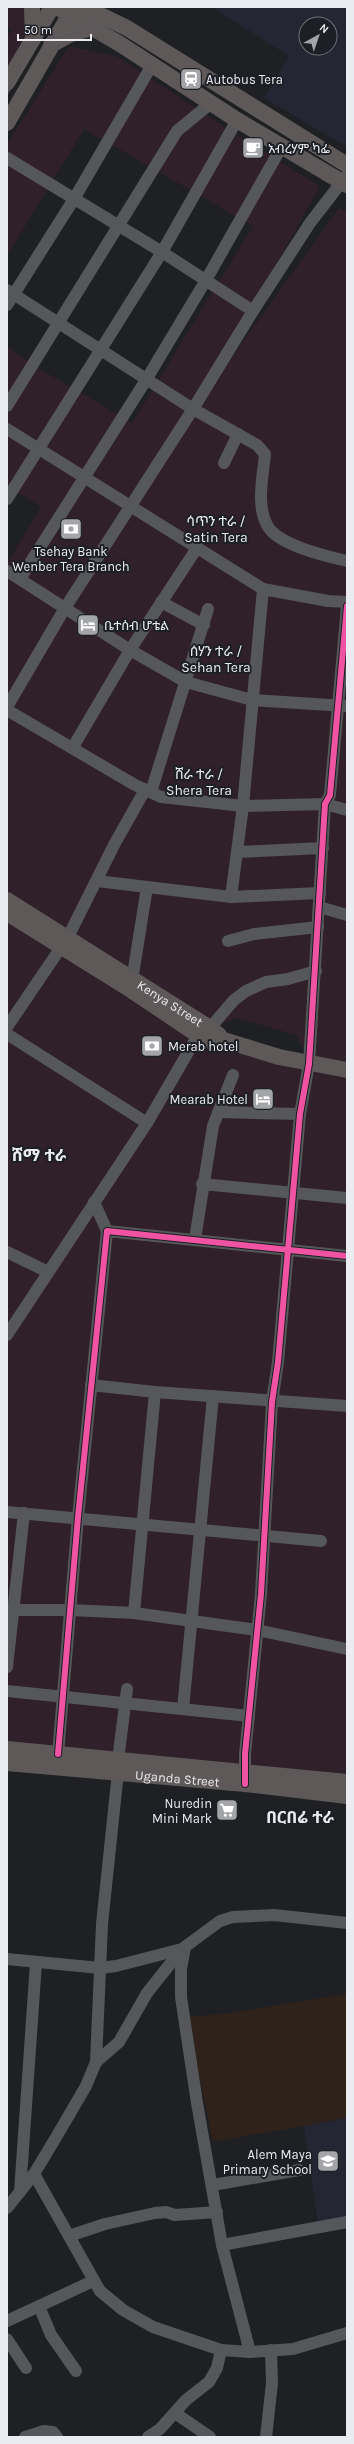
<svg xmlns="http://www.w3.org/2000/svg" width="354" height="2444" viewBox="0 0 354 2444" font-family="Karla,'Noto Sans Ethiopic',sans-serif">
  <rect width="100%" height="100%" fill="#1f2024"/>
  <g fill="#2f2029">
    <polygon points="7,7 23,7 36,20 7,69 7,37 12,29 7,26"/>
    <polygon points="69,46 118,57 237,135 320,186 197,406 339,208 347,212 347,1068 314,1070 296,1035 236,1018 205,1032 7,907 7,563 41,507 7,485 7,346 37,367 132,423 253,226 84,129 7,256 7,144"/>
    <polygon points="7,908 63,944 7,1029"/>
    <polygon points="64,945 204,1035 347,1074 347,1779 7,1742 7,1031"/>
  </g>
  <polygon fill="#2f221a" points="347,1994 347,2118 213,2142 187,2017 232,2013"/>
  <g fill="#242733" fill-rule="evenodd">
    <path d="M216,7H347V147L264,98L289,56L215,9ZM306,24H330V48H306Z"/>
    <polygon points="347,2118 347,2218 318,2223 304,2126"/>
  </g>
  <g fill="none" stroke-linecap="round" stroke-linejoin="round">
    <g stroke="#56575a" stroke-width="12">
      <polyline points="7,158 162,252 253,311"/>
      <path d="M7,290L193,409L257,445L265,454C263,476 256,505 267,525C277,545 326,556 347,561"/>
      <polyline points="7,305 74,199 152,65"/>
      <polyline points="7,406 177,131 211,103"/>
      <polyline points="7,429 263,589 328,601 347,602"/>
      <polyline points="224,463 238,434"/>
      <polyline points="7,499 162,252 237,120"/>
      <polyline points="7,571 130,650 186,682 252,700 345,706"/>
      <polyline points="20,579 146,380 206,280 282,146"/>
      <polyline points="161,602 204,625"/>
      <polyline points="7,707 65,608 193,409 253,311 310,223 347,175"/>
      <polyline points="7,710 135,785 161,797 243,806 325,804 347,810"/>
      <polyline points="73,747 130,650 197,548"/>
      <polyline points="151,792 208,609"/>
      <polyline points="238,852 323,848"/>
      <polyline points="97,881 231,897 320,893"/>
      <polyline points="231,897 243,806 263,589"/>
      <polyline points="319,907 347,915"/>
      <polyline points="228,941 254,934 318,927"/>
      <polyline points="131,987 147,887"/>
      <polyline points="7,1027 68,937 115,843 145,790"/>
      <polyline points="210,1028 234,1000 246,991 266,982 288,979 316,971"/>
      <polyline points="7,1034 147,1123"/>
      <polyline points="218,1112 300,1114"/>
      <polyline points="202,1184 347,1198"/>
      <polyline points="94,1202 107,1231"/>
      <polyline points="195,1239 213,1126 233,1075"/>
      <polyline points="7,1252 48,1272"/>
      <polyline points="7,1335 147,1123 198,1035"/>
      <polyline points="91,1385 155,1392 347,1406"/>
      <polyline points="7,1512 321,1541"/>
      <polyline points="7,1610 70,1610 134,1613 257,1630 347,1649"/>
      <polyline points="134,1613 155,1392"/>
      <polyline points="7,1667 24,1513"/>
      <polyline points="7,1691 249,1716"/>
      <polyline points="183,1709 213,1396"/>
      <polyline points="58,1754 78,1517 107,1231 347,1256"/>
      <polyline points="118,1760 127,1689"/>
      <polyline points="245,1779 245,1754 261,1594 272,1402 278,1362 300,1114 309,1064 325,804 330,795 347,606"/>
      <polyline points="185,1947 181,1969 181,1997 197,2103 222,2245 250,2352"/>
      <polyline points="7,1959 100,1968 116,1966 182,1949"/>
      <polyline points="96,2062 102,1924 118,1772"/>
      <polyline points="34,2174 100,2291 123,2310 153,2327 221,2350 250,2352 293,2349 347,2333"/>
      <polyline points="213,2185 299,2170"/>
      <polyline points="20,2192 36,1963"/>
      <polyline points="7,2208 34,2174 58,2134 86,2086 96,2062 119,2042 147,1993 182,1949 220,1921 233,1917 274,1915 347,1923"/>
      <polyline points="69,2236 105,2224 155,2213 166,2212 175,2215 217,2212"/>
      <polyline points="222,2245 347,2222"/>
      <polyline points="39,2306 51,2335 76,2371"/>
      <polyline points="7,2321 93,2281"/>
      <polyline points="7,2339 26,2368"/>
      <polyline points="175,2413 210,2437"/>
      <polyline points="25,2437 44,2431 53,2432 57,2437"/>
      <polyline points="148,2437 160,2429 186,2400 209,2382 217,2368 221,2350"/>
      <polyline points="266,2437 272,2383 271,2350"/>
    </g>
    <g stroke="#5e5958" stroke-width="16">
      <polyline points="32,7 33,37"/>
      <polyline points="57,7 120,44 237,120 347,185"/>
      <polyline points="84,7 127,28 347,165"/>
      <polyline points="51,45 71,34 91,28"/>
      <polyline points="7,83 52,7"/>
      <polyline points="7,123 74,7"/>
      <path id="s1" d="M7,900L210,1028L219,1035L220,1039L279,1057L347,1070"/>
      <polyline points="7,913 131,990 198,1035 213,1042 220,1039"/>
      <polyline points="7,1749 347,1782"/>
      <path id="s2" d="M7,1763L245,1784L347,1796"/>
    </g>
    <g stroke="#5d5e61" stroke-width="1">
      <polyline points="196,78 347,173"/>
      <path d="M7,95C15,83 37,40 46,33C78,7 113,26 142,44"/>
      <polyline points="7,109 53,36 85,27 108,32 347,181"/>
    </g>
    <g stroke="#1d1f26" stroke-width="8">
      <g id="cycleway">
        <polyline points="58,1754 78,1517 107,1231 347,1256"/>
        <polyline points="245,1784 245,1754 261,1594 272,1402 278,1362 300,1114 309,1064 325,804 330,795 347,606"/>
      </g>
    </g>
    <use href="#cycleway" stroke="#f153a3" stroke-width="6"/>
  </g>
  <defs>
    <g id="station-square" transform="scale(1.15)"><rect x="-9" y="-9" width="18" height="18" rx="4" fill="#a4a5a9" stroke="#1d1f26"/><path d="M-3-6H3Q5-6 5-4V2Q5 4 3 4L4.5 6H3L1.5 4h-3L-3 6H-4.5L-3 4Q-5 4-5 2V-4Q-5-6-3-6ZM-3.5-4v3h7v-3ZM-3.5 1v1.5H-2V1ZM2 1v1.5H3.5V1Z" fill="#fff"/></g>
    <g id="cafe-square" transform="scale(1.15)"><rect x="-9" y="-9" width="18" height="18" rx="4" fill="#a4a5a9" stroke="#1d1f26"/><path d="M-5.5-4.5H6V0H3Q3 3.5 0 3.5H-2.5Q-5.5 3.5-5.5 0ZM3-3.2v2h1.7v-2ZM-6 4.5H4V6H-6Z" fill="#fff"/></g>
    <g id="bank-square" transform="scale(1.15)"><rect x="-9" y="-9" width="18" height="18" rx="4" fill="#a4a5a9" stroke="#1d1f26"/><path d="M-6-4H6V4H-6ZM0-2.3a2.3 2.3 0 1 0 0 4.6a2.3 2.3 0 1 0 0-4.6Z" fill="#fff"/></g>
    <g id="hotel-square" transform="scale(1.15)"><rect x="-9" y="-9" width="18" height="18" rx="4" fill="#a4a5a9" stroke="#1d1f26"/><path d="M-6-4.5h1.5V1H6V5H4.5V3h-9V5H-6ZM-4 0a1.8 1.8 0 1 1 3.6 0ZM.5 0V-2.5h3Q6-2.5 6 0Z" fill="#fff"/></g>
    <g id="supermarket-square" transform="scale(1.15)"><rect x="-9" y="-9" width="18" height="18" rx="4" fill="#a4a5a9" stroke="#1d1f26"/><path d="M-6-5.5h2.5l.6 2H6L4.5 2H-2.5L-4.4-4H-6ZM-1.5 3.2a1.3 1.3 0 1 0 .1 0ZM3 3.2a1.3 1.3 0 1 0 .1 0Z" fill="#fff"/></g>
    <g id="school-square" transform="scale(1.15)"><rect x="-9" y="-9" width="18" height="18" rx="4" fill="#a4a5a9" stroke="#1d1f26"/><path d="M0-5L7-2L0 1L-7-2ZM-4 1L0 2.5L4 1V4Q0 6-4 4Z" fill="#fff"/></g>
  </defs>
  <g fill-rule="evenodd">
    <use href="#station-square" x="191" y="79"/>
    <use href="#cafe-square" x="253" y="148"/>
    <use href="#bank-square" x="71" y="529"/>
    <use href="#hotel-square" x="88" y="625"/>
    <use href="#bank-square" x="152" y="1046"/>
    <use href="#hotel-square" x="263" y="1099"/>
    <use href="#supermarket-square" x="227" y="1810"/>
    <use href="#school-square" x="328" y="2161"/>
  </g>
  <g text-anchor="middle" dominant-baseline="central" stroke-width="4" stroke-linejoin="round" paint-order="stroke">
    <g font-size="13" fill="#ebecf1" stroke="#1d1f26" text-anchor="start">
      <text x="206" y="79">Autobus Tera</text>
      <text x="268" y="148">አብረሃም ካፌ</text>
      <text x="71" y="551" text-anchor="middle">Tsehay Bank<tspan x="71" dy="15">Wenber Tera Branch</tspan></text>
      <text x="104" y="625">ቤተሰብ ሆቴል</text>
      <text x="168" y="1046">Merab hotel</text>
      <text x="248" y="1099" text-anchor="end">Mearab Hotel</text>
      <text x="212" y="1803" text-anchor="end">Nuredin<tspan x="212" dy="15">Mini Mark</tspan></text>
      <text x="312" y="2154" text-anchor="end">Alem Maya<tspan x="312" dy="15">Primary School</tspan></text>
    </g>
    <g font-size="13" fill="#ebecf1" stroke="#1d1f26">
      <text stroke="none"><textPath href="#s1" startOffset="193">Kenya Street</textPath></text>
      <text stroke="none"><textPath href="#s2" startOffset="171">Uganda Street</textPath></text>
    </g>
    <g font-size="14" fill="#ebecf1" stroke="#1d1f26">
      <text x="216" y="521">ሳጥን ተራ /<tspan x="216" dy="16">Satin Tera</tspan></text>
      <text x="216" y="651">ሰሃን ተራ /<tspan x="216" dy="16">Sehan Tera</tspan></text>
      <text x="199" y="774">ሸራ ተራ /<tspan x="199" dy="16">Shera Tera</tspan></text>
    </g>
    <g font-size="17" font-weight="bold" fill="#ebecf1" stroke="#1d1f26">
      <text x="39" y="1155">ሸማ ተራ</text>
      <text x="300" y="1817">በርበሬ ተራ</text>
    </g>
  </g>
  <rect width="354" height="2444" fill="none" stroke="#ebecf1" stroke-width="16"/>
  <g transform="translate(318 36) rotate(40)"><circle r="19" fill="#1d1f26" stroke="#6f7177"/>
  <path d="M0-3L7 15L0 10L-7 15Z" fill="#a4a5a9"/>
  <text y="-6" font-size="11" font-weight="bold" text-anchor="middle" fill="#ebecf1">N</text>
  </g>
  <path d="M18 34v6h73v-6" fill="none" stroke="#ebecf1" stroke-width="2"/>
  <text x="24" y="34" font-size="12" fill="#ebecf1" stroke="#1d1f26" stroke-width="3" paint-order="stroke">50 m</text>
</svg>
